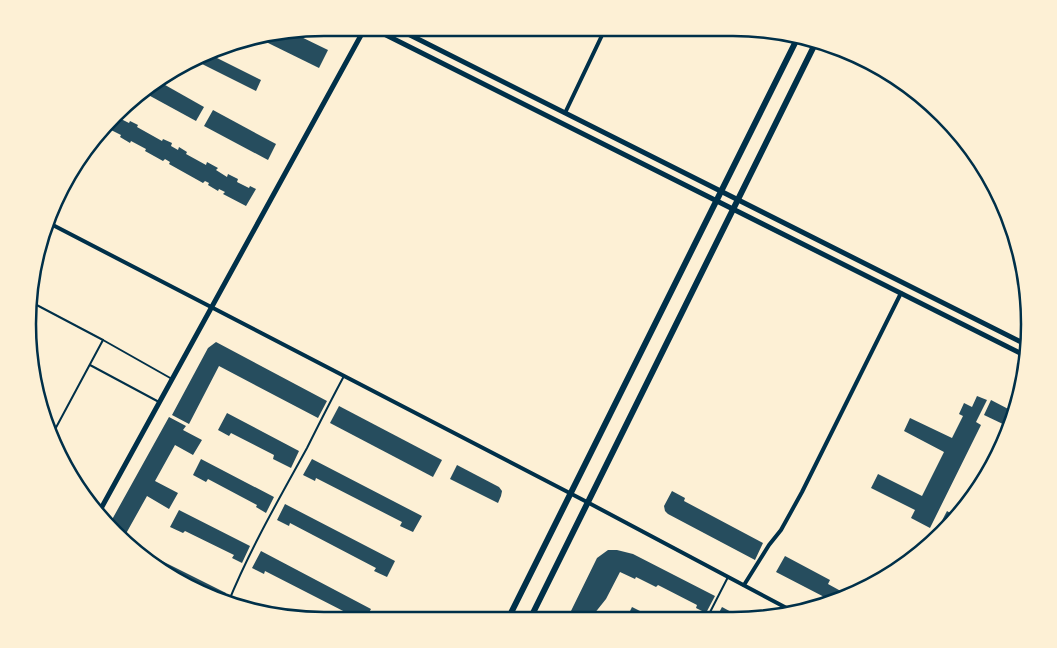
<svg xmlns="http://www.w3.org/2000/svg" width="1057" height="648" viewBox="0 0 1057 648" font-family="Cabin,sans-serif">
  <rect width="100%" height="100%" fill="#fdf0d5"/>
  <g fill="#264d5e">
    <polygon points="293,33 328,50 319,68 262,40 263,37"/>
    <polygon points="209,54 261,80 256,91 196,61"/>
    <polygon points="158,81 204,107 196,121 141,91 144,89"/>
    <polygon points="213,110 276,144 268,160 204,126"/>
    <polygon points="117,117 129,123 130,121 138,125 137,127 162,141 163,139 172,143 171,146 178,150 179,147 187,152 186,154 206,165 207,162 218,168 216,170 227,177 228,174 238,179 237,182 249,188 250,186 256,189 246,206 223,194 225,192 219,189 218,191 208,185 209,183 205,181 203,183 169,164 170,162 165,159 163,161 145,151 146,149 131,141 130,143 120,137 121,135 107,128"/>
    <polygon points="216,342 327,401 318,418 219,366 189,424 172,415 208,348"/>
    <polygon points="977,396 987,400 976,422 981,425 930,528 911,518 915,510 871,488 878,474 922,496 944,452 904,431 910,418 952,438 963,416 959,414 964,403 972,407"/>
    <polygon points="991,400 1014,412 1007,426 984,415"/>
    <polygon points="339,406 442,460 433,477 330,423"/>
    <polygon points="227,413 299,451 291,468 273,459 274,455 231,433 229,436 218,430"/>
    <polygon points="169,417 186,426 183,430 202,440 193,455 175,445 155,481 178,493 169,509 147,496 123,539 109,525"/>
    <polygon points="201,459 274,497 266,513 256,507 257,505 208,479 206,482 193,475"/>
    <polygon points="312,459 422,516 413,532 400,526 402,522 316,478 315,481 303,475"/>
    <polygon points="457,465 499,487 502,491 501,496 498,503 450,479"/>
    <polygon points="672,491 685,498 684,501 763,543 755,560 668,514 665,511 664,506"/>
    <polygon points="285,504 395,561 387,577 374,571 376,568 290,523 289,526 277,520"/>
    <polygon points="179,510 250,546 242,563 232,558 234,555 185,531 183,533 170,527"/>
    <polygon points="947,511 955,516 936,532"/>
    <polygon points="608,550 617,550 633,554 715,596 706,613 696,608 697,605 658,585 656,587 636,577 635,579 620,572 606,599 590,619 582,619 570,613 597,558"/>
    <polygon points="261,551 371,609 366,618 349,618 351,615 265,571 264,574 252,568"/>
    <polygon points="150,555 226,593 222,601 211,598 147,561"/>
    <polygon points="785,556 830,580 828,584 848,595 832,601 776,572"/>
    <polygon points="632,607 656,619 626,619"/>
    <polygon points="722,607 746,620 715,620"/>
  </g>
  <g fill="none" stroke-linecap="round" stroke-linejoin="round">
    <g stroke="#003049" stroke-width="2">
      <polyline points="31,302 103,340 172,379"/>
      <polyline points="90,365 159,402"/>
      <polyline points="52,435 103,340"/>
      <path d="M228,603C250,549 279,499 307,448C319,424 331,400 344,376"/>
      <polyline points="706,620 728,577"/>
    </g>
    <g stroke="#003049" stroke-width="4">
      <polyline points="565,113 605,29"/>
      <polyline points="47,222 587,502 796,613"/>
      <polyline points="744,585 769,545 781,530 802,492 901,293"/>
    </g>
    <g stroke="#003049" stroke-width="5">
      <polyline points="372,28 1022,354"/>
      <polyline points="396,28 1023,343"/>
      <polyline points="98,514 365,28"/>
    </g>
    <g stroke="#003049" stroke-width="6">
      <polyline points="508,619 798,37"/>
      <polyline points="530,619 816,42"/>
    </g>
  </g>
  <path d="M0 0H1057V648H0ZM324 36H733A288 288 0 0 1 1021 324V324A288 288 0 0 1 733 612H324A288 288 0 0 1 36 324V324A288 288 0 0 1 324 36Z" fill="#fdf0d5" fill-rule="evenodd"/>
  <path fill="none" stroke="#003049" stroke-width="2.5" d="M324 36H733A288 288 0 0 1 1021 324V324A288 288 0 0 1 733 612H324A288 288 0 0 1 36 324V324A288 288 0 0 1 324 36Z"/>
</svg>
